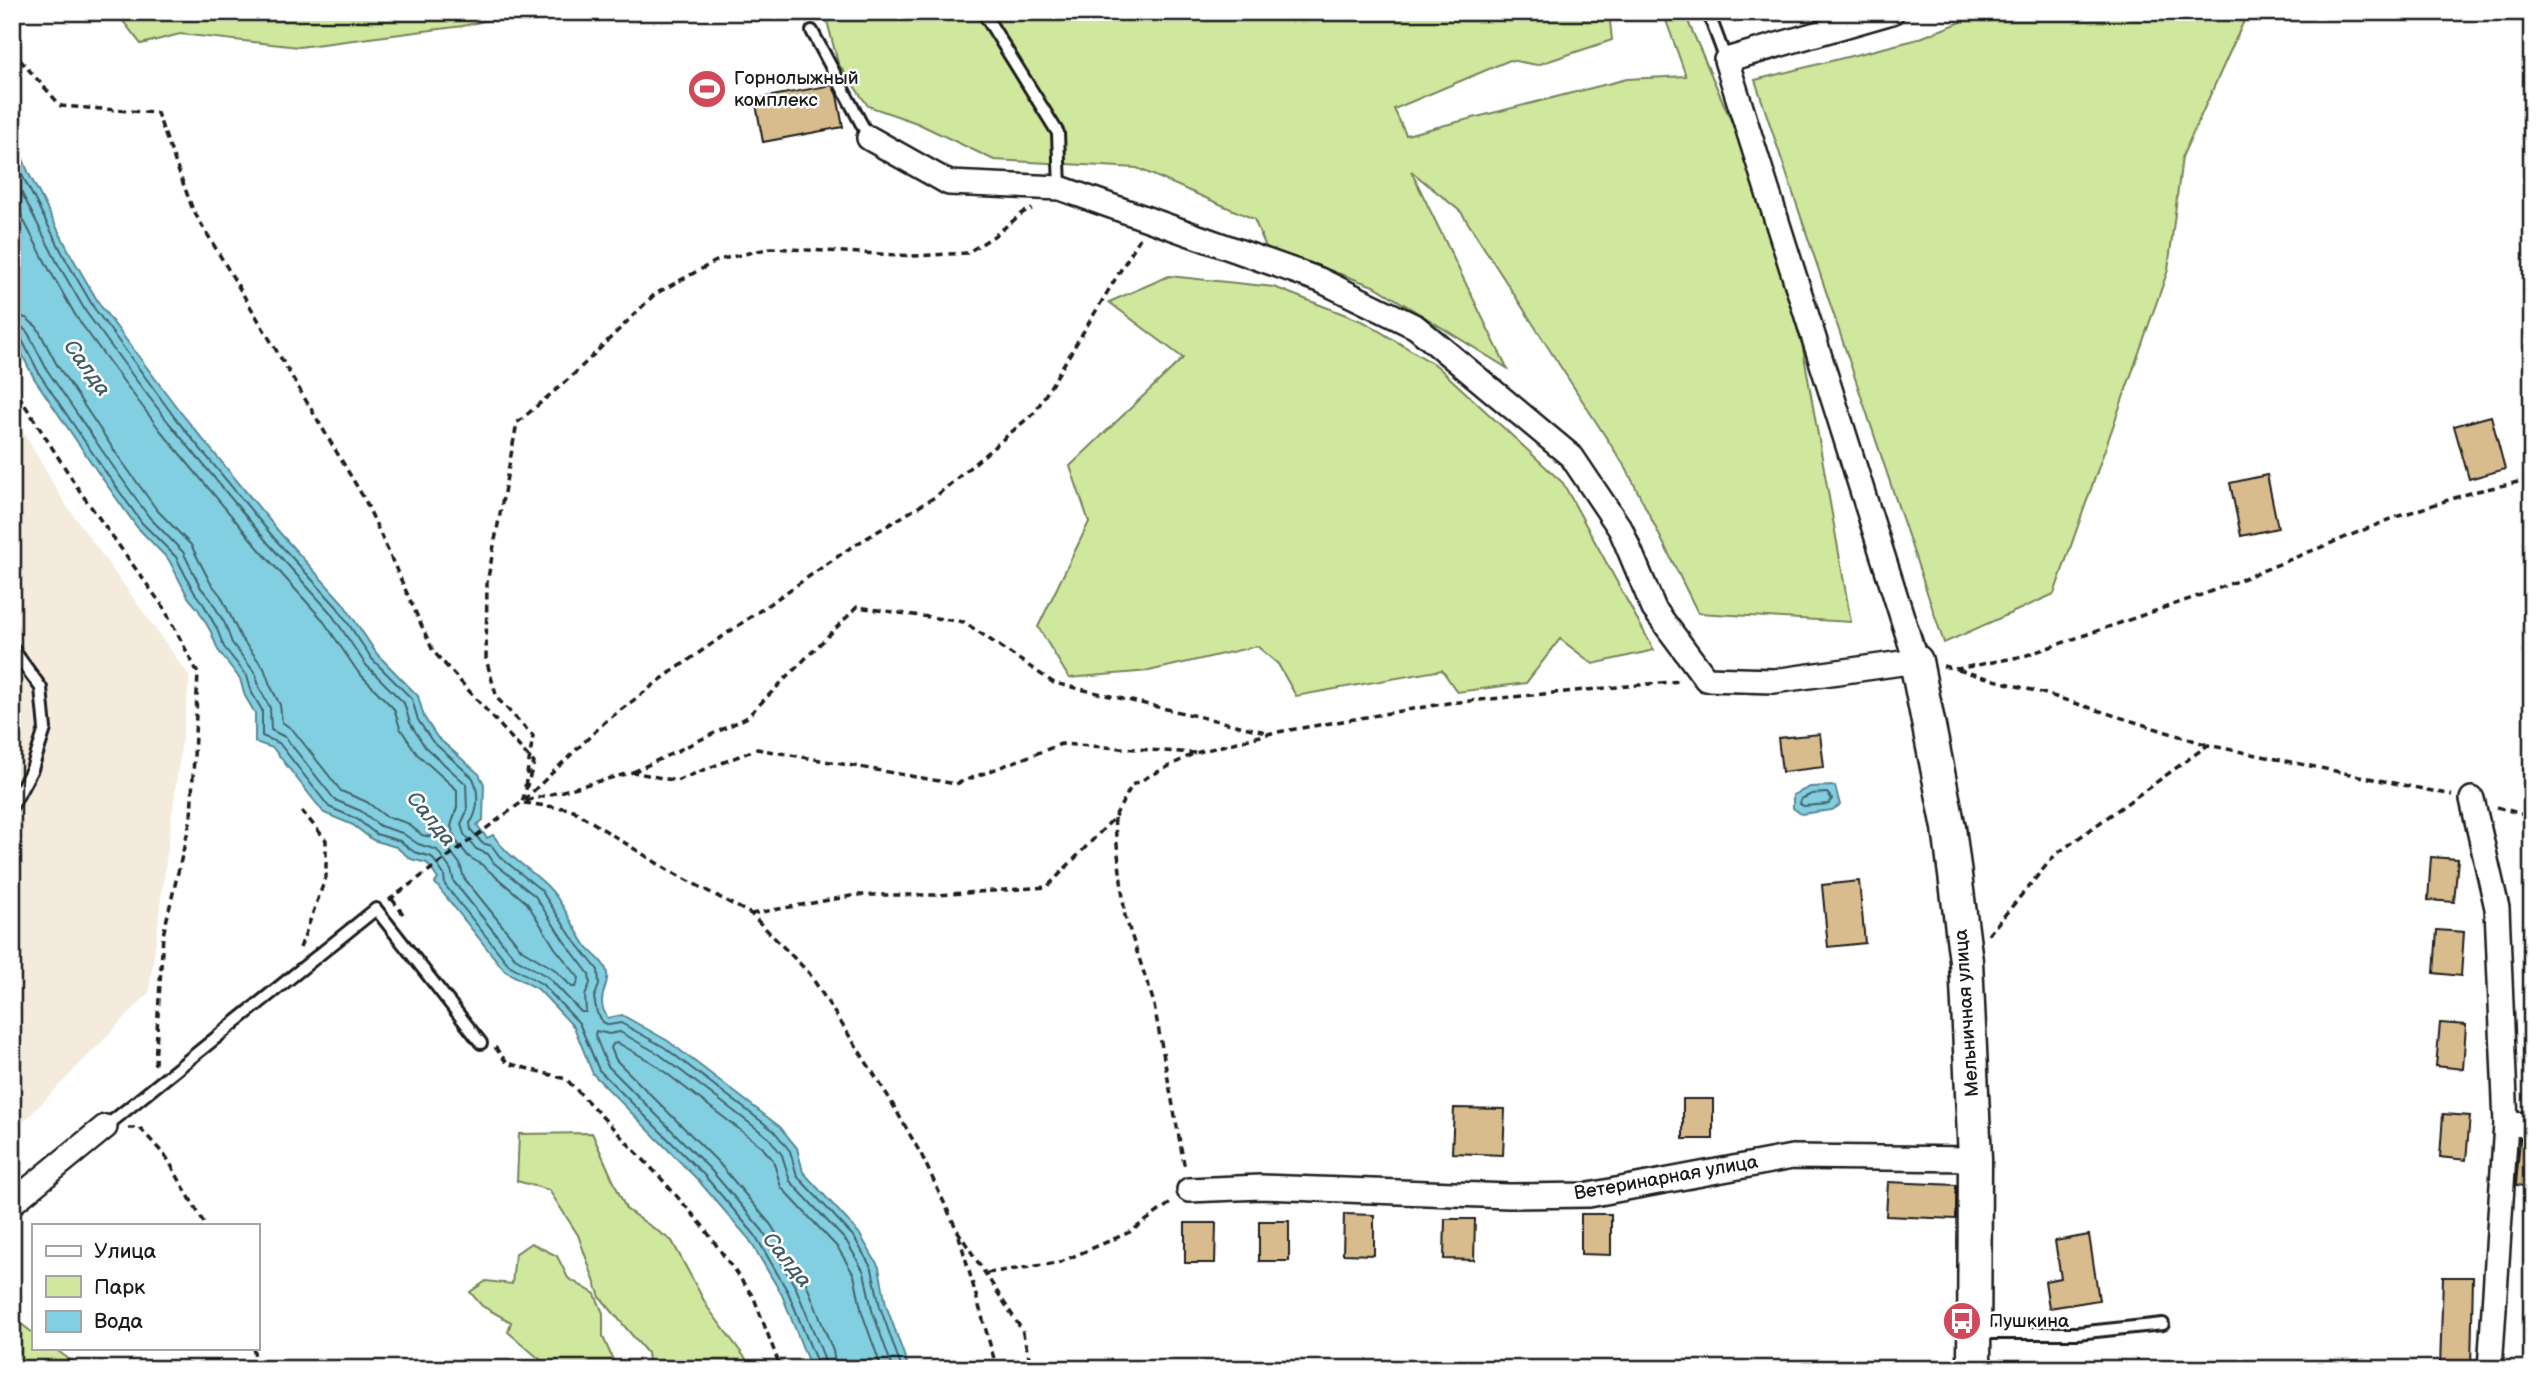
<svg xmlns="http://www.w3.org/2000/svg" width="2544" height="1381" viewBox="0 0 2544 1381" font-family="'Balsamiq Sans',sans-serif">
  <rect width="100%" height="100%" fill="#fff"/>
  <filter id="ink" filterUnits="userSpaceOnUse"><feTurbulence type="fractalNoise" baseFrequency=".0143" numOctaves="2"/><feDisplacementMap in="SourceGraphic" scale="14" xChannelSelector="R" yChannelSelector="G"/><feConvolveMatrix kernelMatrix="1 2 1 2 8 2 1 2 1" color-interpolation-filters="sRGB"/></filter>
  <g filter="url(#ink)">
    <polygon fill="#f4ebdd" points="12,413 64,502 190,677 149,993 12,1134"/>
    <g fill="#cfe89d" stroke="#76825c" stroke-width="2">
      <polygon points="116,12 521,12 463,26 299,47 180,34 141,44"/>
      <polygon points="854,12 1609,12 1612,40 1537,65 1510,60 1394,109 1406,135 1627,79 1686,76 1663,12 1684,12 1736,132 1802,344 1851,622 1698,613 1627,470 1461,212 1411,171 1507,368 1376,287 1266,247 1254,219 1137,168 994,160 917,123 868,106 838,63 826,17"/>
      <polygon points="1987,12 2248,12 2182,157 2168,270 2054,594 1944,643 1755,80 1915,40"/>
      <polygon points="1169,276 1274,287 1364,322 1437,366 1563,483 1654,650 1593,664 1560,639 1526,683 1457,692 1442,670 1296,696 1278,664 1257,646 1149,671 1069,678 1038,627 1089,522 1070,466 1183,358 1109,302"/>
      <polygon points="592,1133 626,1209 672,1241 708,1308 746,1359 749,1369 649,1369 647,1353 600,1297 578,1235 549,1190 517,1181 519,1134"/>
      <polygon points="531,1243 557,1256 568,1278 595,1294 603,1313 603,1337 617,1369 546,1369 543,1362 508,1332 511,1322 482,1306 470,1292 486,1281 512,1284 515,1254"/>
      <polygon points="12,1317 33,1333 33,1348 54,1348 82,1369 12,1369"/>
    </g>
    <g fill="#82cfe1" stroke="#598792" stroke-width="2">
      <path d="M12,132L29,174L72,257L100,305L181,413L280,533L343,603L377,654L418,696L424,717L437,737L479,774L484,784L483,820L477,825L487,838L493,835C508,857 526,866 544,883C563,900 572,926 586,946C591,953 601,959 605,967C614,984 592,997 608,1018L622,1015L668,1041L780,1127L797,1148L803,1172L859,1233L879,1267L886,1305L909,1369H811L782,1295L749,1239L698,1180L593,1074L574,1027L538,989L505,971L435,883L438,879L427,863L411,859L396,847L373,840L353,825L324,813L273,748L255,742V713L245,696L240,679L218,650L211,632L198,609L188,597L169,560L137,527L97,471L34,378L12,335Z"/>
      <polygon points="1835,786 1840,805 1832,810 1801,814 1793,808 1793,795 1810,787"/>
    </g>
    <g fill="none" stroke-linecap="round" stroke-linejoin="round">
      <g stroke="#45646b" stroke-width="2">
        <path d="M12,151L23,177L66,260L94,308L140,370L175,418L274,538L337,607L372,659L412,699L418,720L432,741L473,778C479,791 479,812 470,823L471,830L482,843L492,846L500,857L541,890L571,936L598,970L599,985L594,998L597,1013L603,1022L609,1025L621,1023L664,1047L774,1131L790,1151L797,1176L854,1237L872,1269L880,1307L902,1369"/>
        <polyline points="12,174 58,264 86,312 133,376 169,423 268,543 330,612 366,665 404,703 410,723 425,747 466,784 467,811 461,824 464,834 476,849 488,854 494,863 535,896 564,941 589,974 590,983 585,996 586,1012 581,1012 548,977 515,958 454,882 451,870 437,850 418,844 402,833 380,826 361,811 335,800 285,737 271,730 270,708 260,689 255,673 232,643 225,624 211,600 201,588 183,552 149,517 110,462 47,370 28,333 22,327 12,325"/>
        <polyline points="12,198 49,269 77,318 124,382 160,430 260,550 322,619 358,672 394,709 400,728 417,754 457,790 457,807 451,826 456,841 469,857 481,864 527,903 555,948 579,978 576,987 572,987 554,969 522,950 464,878 460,864 445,844 436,838 422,835 407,823 385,816 367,802 341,791 293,730 282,722 280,705 270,685 264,668 241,638 221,596 210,582 191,545 157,510 118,456 57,365 37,327 26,318 12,315"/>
        <polyline points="12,334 21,338 40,375 102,467 142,523 176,557 194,592 204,605 217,629 224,647 247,676 252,693 262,710 262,736 279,743 329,807 357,819 376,834 400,841 414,852 432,857 444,875 445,885 509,965 542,984 579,1023 599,1070 704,1175 755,1235 788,1292 815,1358 817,1369"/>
        <polygon points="1827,793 1832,799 1829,804 1804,806 1800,804 1801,799 1812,794"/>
        <polyline points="826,1369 823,1355 796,1288 763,1231 710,1169 607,1065 595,1035 596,1031 609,1034 620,1032 659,1054 769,1138 782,1155 790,1181 847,1242 864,1272 872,1310 893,1369"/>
        <polyline points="836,1369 833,1351 806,1283 771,1225 718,1162 616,1060 611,1048 613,1044 618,1043 653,1063 761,1146 773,1160 781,1187 838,1248 854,1275 862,1313 882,1369"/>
      </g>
    </g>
    <g fill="#d9bc8d" stroke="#1c1c1c" stroke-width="2">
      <polygon points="832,85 837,95 843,127 763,142 755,99"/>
      <polygon points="2491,416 2505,469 2469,479 2454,426"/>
      <polygon points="2267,475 2278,528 2241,536 2230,483"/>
      <polygon points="1820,734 1824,767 1782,772 1778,738"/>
      <polygon points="2431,857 2458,859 2454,902 2428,900"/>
      <polygon points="1859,881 1865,943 1828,947 1822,885"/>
      <polygon points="2437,930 2464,932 2461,976 2434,973"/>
      <polygon points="2440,1023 2466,1025 2463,1069 2436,1066"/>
      <rect x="1683" y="1099" width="30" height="40"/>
      <polygon points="1454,1108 1505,1109 1503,1155 1452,1153"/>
      <polygon points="2443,1114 2470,1116 2466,1160 2440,1157"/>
      <polygon points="2520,1139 2532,1139 2532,1187 2516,1185"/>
      <polygon points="1888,1182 1956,1185 1956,1219 1886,1216"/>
      <polygon points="1344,1214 1374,1215 1374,1255 1343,1254"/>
      <polygon points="1581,1214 1611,1214 1611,1255 1581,1254"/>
      <polygon points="1445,1219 1475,1219 1474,1260 1444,1259"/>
      <rect x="1259" y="1221" width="30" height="40"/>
      <polygon points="1185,1223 1216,1223 1215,1263 1185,1263"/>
      <polygon points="2089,1235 2099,1300 2049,1308 2045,1281 2061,1278 2055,1241"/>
      <polygon points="2443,1277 2473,1277 2471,1367 2440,1367"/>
    </g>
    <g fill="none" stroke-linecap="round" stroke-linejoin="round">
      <g stroke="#1c1c1c" stroke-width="16">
        <g id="lane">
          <polyline points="983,12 1058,133 1060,188"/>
          <polyline points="1708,12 1726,60"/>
          <polyline points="812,31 869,138"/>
          <polyline points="12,648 41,688 45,729 32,769 12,806"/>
          <polyline points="105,1127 376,909 481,1043"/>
          <polyline points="1976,1333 2077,1333 2163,1324"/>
        </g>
      </g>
      <g stroke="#1c1c1c" stroke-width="28">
        <g id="street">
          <polyline points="869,138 949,183 1060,188 1320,280 1416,327 1572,457 1621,530 1654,609 1706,679 1774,681 1916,661 1726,60 1892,12"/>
          <polyline points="2472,799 2497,908 2506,1124 2490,1369"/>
          <polyline points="2506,1124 2532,1125"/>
          <polyline points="1189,1190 1261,1187 1509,1196 1589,1195 1792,1157 1975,1159"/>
          <polyline points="12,1203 105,1127"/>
        </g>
      </g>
      <g stroke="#1c1c1c" stroke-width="37">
        <polyline id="secondary" points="1916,661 1949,828 1966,961 1975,1159 1974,1369"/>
      </g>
      <g stroke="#1c1c1c" stroke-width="3.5" stroke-dasharray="7 5" stroke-linecap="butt">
        <polyline points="12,51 61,106 157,113 193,210 365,500 433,651 534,763 522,802 633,772 676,781 757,749 956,784 1061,744 1195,753"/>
        <polyline points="12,385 81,493 164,608 198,673 191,818 163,935 155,1063 152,1068"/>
        <polyline points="1943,666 1957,669 2024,656 2207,593 2396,517 2473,492 2532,479"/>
        <polyline points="1958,670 2046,694 2208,745"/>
        <polyline points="633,772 746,718 857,607 964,622 1054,683 1270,733"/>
        <polyline points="525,787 533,736 497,698 486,659 487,583 517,423 572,376 655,294 718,260 771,248 915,256 967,253 994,236 1024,212 1032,209"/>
        <polyline points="524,803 571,809 668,870 751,914 809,973 888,1096 922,1156 957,1230 1022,1330 1032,1369"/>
        <polyline points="2497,807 2532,817"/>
        <polyline points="1114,818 1125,916 1153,1000 1185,1169"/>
        <polyline points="392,899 403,914"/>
        <polyline points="389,900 522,802 606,721 667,675 850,548 935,497 1035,412 1140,238"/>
        <polyline points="751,914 857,895 937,895 1047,887 1114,818 1132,785 1195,753 1272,733 1448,703 1681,681"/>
        <polyline points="1988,935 2055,855 2208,745 2452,795"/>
        <polyline points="300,948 326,877 326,840 302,811"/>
        <polyline points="495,1047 507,1063 566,1079 659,1176 702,1225 754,1298 781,1369"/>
        <polyline points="128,1128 140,1128 167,1158 205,1225"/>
        <polyline points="959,1236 997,1369"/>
        <polyline points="987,1273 1058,1263 1130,1232 1172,1202"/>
        <polyline points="253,1348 256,1360 255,1369"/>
      </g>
      <use href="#lane" stroke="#fff" stroke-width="10"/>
      <use href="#street" stroke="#fff" stroke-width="23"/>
      <use href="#secondary" stroke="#fff" stroke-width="32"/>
    </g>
  </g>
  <defs>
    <g id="stadium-disc" transform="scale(2.0125)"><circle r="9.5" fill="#d1495b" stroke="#fff"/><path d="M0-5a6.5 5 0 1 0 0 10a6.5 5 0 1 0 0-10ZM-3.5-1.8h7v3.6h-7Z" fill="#fff"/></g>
    <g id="bus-disc" transform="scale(2.0125)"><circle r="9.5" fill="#d1495b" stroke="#fff"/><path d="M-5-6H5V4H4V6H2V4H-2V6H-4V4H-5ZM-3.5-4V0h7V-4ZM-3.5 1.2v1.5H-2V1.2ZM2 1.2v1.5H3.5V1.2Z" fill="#fff"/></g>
  </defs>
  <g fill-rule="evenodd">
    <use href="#stadium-disc" x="707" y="89"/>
    <use href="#bus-disc" x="1962" y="1321"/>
  </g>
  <g text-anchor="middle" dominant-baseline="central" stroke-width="5" stroke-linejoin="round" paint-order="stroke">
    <g font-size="19" fill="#1c1c1c" stroke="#fff" text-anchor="start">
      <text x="734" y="78">Горнолыжный<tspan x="734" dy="22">комплекс</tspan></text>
      <text x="1989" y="1321">Пушкина</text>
    </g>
    <g font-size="19" fill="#1c1c1c" stroke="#fff">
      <text transform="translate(1967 1013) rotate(-94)">Мельничная улица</text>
      <text transform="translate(1666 1178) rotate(-10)">Ветеринарная улица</text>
    </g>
    <g font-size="21" font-style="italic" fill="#405b61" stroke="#fff">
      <text transform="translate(87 368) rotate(54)">Салда</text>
      <text transform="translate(431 819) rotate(51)">Салда</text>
      <text transform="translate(787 1260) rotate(51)">Салда</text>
    </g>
  </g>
  <rect width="2544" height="1381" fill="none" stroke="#fff" stroke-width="42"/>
  <rect x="21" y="21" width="2502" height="1339" fill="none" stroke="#1c1c1c" stroke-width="2.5" filter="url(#ink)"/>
  <rect x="32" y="1224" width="228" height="126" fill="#ffffff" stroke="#a4a4a4" stroke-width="2"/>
  <rect x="46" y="1246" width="35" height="10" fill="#ffffff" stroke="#a4a4a4" stroke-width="2"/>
  <text x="94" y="1258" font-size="21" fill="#1c1c1c">Улица</text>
  <rect x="46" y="1276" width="35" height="21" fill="#cfe89d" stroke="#a4a4a4" stroke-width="2"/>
  <text x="94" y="1294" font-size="21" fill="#1c1c1c">Парк</text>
  <rect x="46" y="1311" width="35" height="21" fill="#82cfe1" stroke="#a4a4a4" stroke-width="2"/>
  <text x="94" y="1328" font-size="21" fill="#1c1c1c">Вода</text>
</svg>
